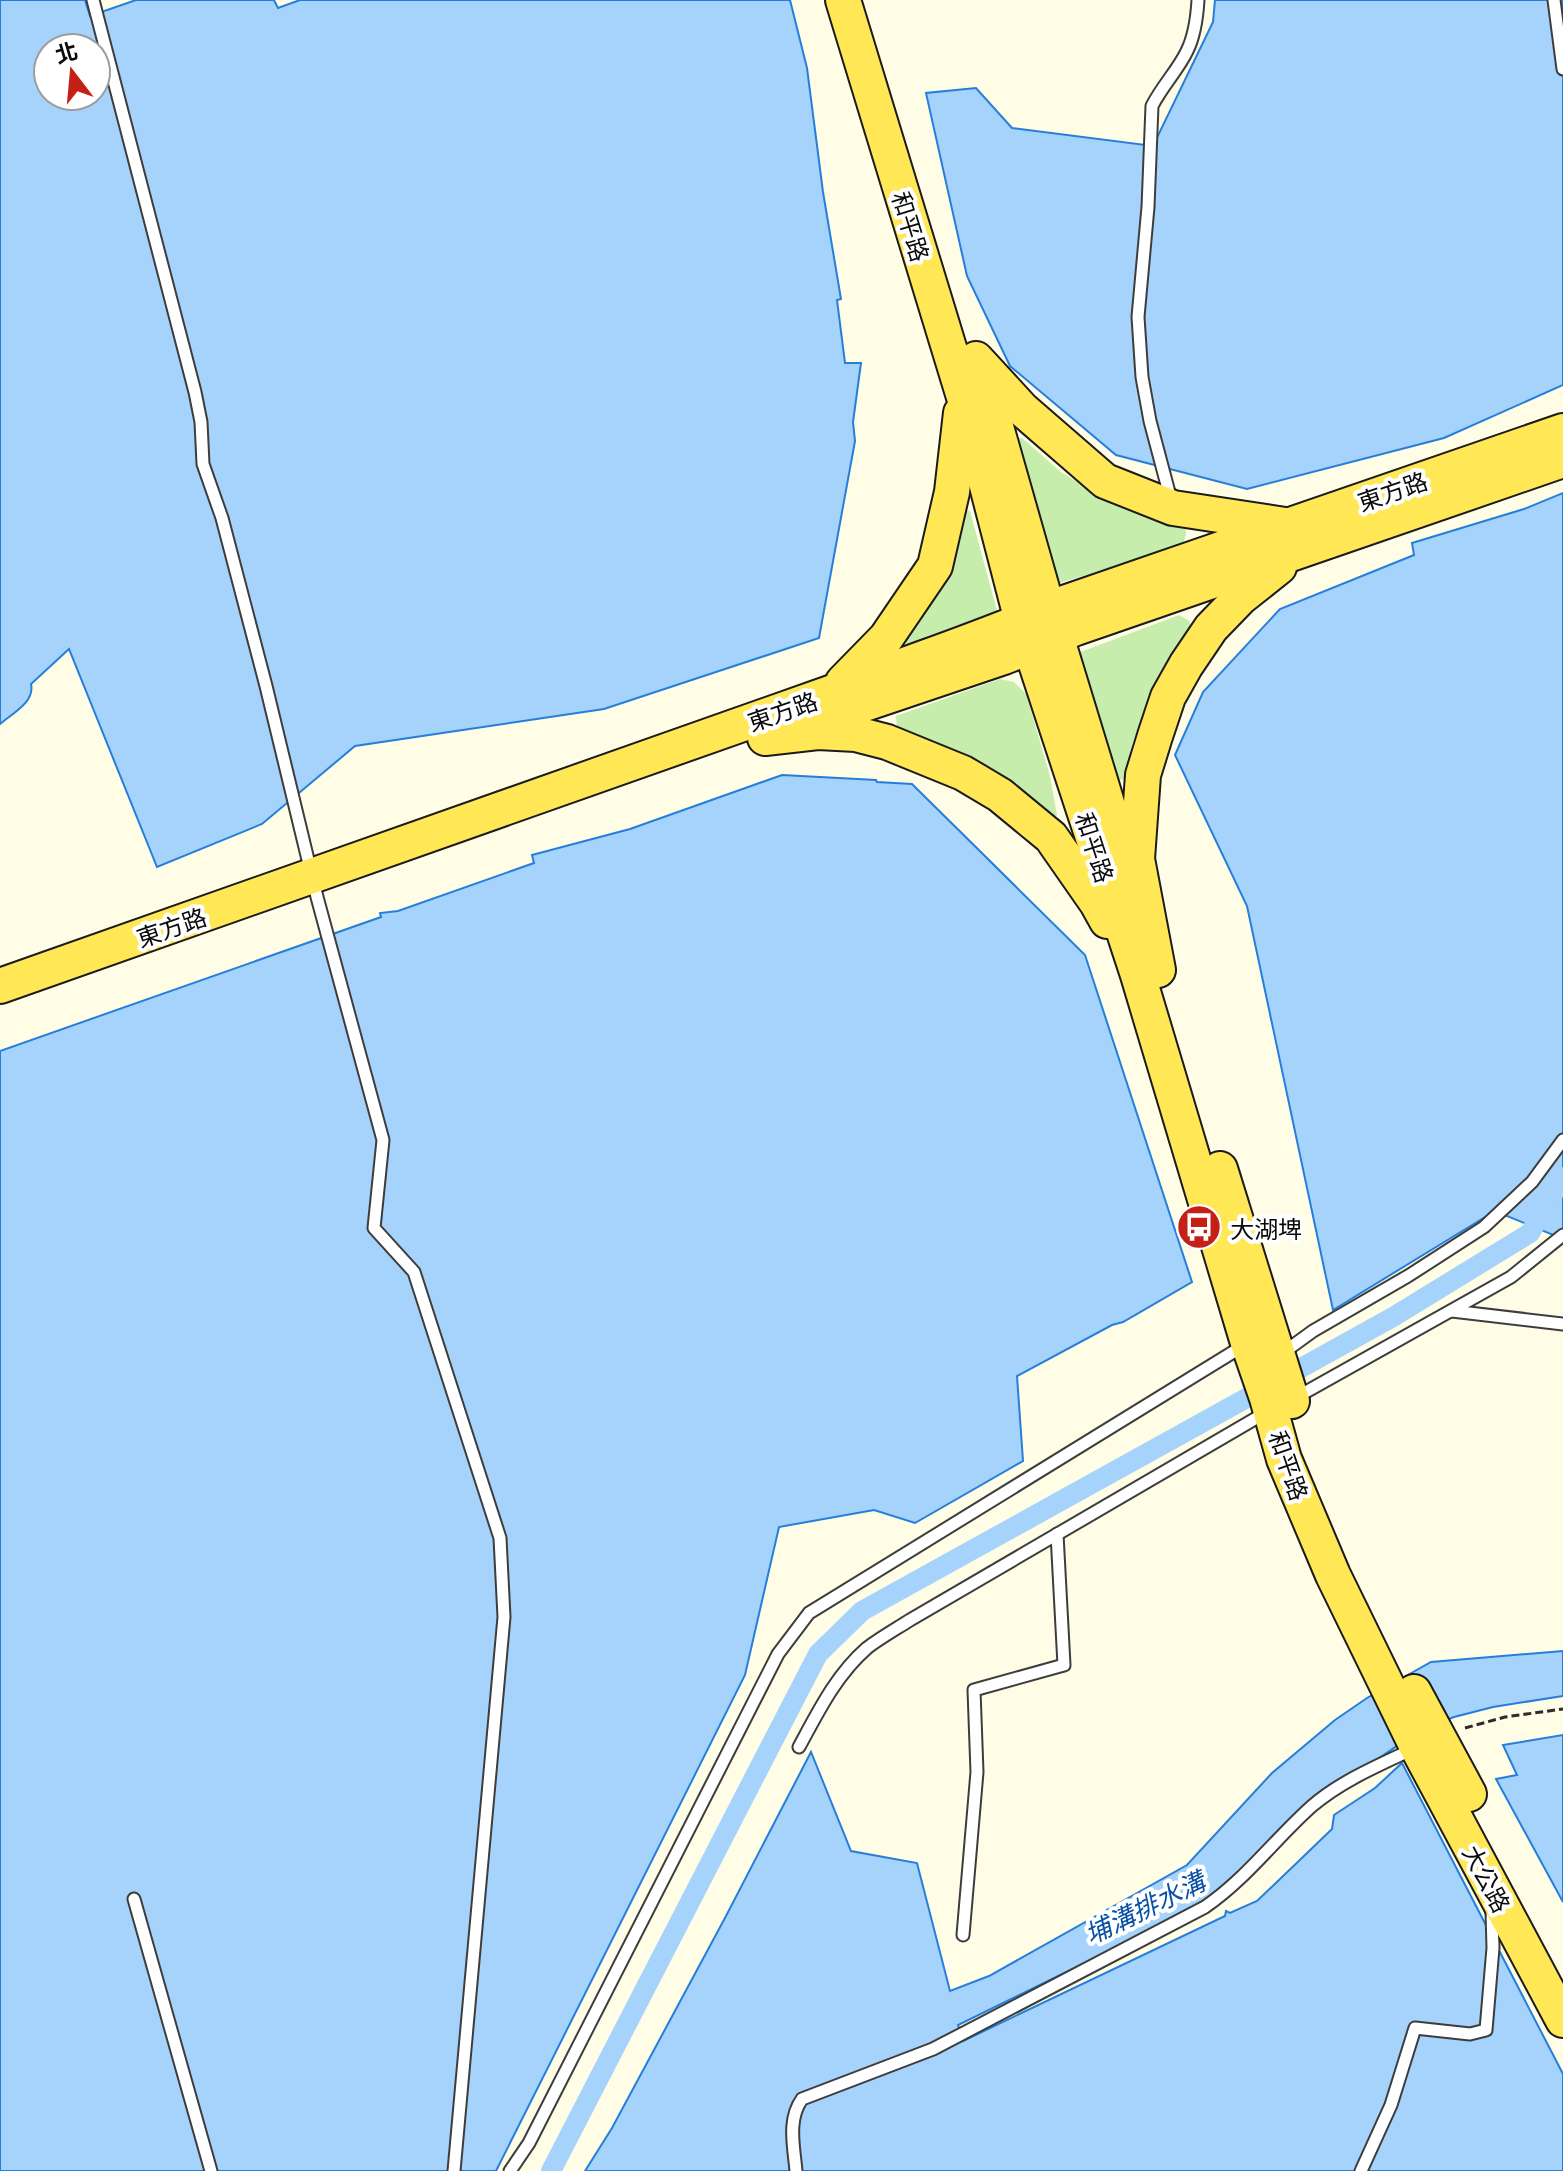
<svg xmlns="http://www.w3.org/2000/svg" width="1563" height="2171" viewBox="0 0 1563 2171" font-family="Literata,'Noto Sans TC',serif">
  <rect width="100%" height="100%" fill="#fffde6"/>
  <g fill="#c7edad">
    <polygon points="1008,438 1022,438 1061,472 1102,497 1185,523 1186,534 1183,545 1050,586"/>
    <polygon points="957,506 970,511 999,618 913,649 903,640"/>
    <polygon points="1179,615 1189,621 1192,627 1144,711 1132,744 1124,779 1109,782 1070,656"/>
    <polygon points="1000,679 1014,682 1026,694 1050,776 1057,815 1051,823 897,730 896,716"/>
  </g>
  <g fill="#a5d3fc" stroke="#257fda" stroke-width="2" fill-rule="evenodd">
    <path d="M0,0H85L90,16L136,0H274L278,8L300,0H790L807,68L823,192L841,299L837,300L845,363H861L853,422L855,441L819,638L604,709L355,746L262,824L157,867L69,649L31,684C35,702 13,713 0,724ZM48,48H96V96H48Z"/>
    <polygon points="1215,0 1563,0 1563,385 1444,438 1247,489 1116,455 1010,366 967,276 926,93 976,88 1012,128 1153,146 1213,22"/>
    <polygon points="1563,493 1563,1239 1495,1211 1333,1310 1247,906 1175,755 1203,692 1280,609 1414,555 1412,543 1524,509"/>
    <polygon points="782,775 876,780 877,782 912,784 1085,955 1192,1282 1123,1322 1112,1325 1017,1376 1023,1461 915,1523 874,1510 779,1527 745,1675 496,2171 0,2171 0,1051 381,917 380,913 398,911 534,863 532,855 630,829"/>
    <polygon points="1563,1651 1563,1696 1493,1707 1454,1717 1417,1732 1316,1802 1242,1868 1214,1896 1187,1913 958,2025 963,2041 1225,1916 1226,1911 1230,1913 1257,1901 1332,1829 1334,1815 1375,1788 1402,1763 1563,2074 1563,2171 585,2171 612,2128 726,1916 811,1752 851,1851 917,1863 950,1991 989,1976 1187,1865 1272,1773 1335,1720 1367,1698 1431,1662"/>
    <polygon points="1563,1735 1563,1902 1496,1779 1517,1775 1503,1745"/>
  </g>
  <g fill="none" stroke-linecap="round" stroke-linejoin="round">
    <polyline stroke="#a5d3fc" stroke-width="20" points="551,2171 818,1654 862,1611 1393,1317 1530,1233 1563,1177"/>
    <g stroke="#3d3d3d" stroke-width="15">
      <g id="service">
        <polyline points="93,0 195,392 201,422 203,464 222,518 266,686 317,897 383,1140 374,1228 414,1272 500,1538 504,1617 454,2171"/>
        <polyline points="1554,0 1563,69"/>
        <path d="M1171,500L1150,421L1142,377L1138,317L1148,207L1152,106C1162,86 1178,70 1187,51C1195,35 1197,17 1198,0"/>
        <polyline points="1452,1311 1563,1324"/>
        <polyline points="1280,1355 1313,1331 1408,1276 1484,1227 1532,1182 1563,1140"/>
        <polyline points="1295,1398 1511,1277 1563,1235"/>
        <path d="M799,1747C818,1712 836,1675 867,1648C880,1638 896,1629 910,1620L1265,1413"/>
        <polyline points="134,1899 211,2171"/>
        <polyline points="963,1935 977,1772 974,1690 1064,1665 1057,1534"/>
        <polyline points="510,2171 529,2143 778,1654 809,1613 1243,1346"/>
        <path d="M796,2171C794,2147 787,2120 802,2099L933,2049L1205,1907C1246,1879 1275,1839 1312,1806C1341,1781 1379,1765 1413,1749"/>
        <polyline points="1361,2171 1391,2105 1415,2028 1470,2034 1486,2030 1493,1948 1492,1912"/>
      </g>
    </g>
    <g stroke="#1b1b1b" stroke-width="38">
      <g id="primary">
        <polyline points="843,0 964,397 1022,621 1138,975 1248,1343 1267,1398 1284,1459 1333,1575 1417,1747 1563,2020"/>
        <polyline points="976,359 1022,409 1105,481 1173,508 1285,525"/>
        <polyline points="985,388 1048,610 1124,859"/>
        <polyline points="843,682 886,638 935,566 952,492 961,413"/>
        <polyline points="835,714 1004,657 1076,628 1563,460"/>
        <polyline points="765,738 818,732 856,734 887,742 963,773 1000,795 1051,837 1097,903 1107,921"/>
        <polyline points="1158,970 1137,859 1143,775 1155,736 1168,697 1186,665 1211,628 1240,598 1279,567"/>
        <path d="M0,986L833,692C911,661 991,636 1067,602L1563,431"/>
        <polyline points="1220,1169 1292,1401"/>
        <polyline points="1414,1692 1469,1794"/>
      </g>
    </g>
    <polyline stroke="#2c2c2c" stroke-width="3" stroke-dasharray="8 4" stroke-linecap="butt" points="1465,1728 1505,1717 1563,1709"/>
    <use href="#service" stroke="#fff" stroke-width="11"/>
    <use href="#primary" stroke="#ffe756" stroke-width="34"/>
  </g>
  <defs>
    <g id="bus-disc" transform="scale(2.3)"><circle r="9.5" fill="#c52016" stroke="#fff"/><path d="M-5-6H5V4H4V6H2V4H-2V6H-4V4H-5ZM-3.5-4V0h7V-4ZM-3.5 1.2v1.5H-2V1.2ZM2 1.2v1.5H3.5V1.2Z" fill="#fff"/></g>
  </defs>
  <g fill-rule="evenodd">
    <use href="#bus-disc" x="1199" y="1227"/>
  </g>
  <g text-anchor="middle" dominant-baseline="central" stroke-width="8" stroke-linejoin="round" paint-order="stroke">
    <g font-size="24" fill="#0a0a0a" stroke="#fff">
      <text transform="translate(912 226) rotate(73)">和平路</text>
      <text transform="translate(1392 490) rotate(-19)">東方路</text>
      <text transform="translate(782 710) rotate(-19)">東方路</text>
      <text transform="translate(1096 847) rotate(72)">和平路</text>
      <text transform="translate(171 926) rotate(-19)">東方路</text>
      <text transform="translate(1290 1465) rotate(71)">和平路</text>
      <text transform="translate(1488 1878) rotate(62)">大公路</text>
    </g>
    <g font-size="24" fill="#0a0a0a" stroke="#fff" text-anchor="start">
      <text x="1230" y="1227">大湖埤</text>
    </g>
    <g font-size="26" font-style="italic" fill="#0951a5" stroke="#fff">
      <text transform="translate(1144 1906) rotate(-26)">埔溝排水溝</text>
    </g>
  </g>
  <g transform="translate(72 72) rotate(344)"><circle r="38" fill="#ffffff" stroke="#9d9d9d" stroke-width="2"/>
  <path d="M0-6L14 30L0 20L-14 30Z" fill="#c52016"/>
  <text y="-12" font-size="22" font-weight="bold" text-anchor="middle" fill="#0a0a0a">北</text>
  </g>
</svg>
